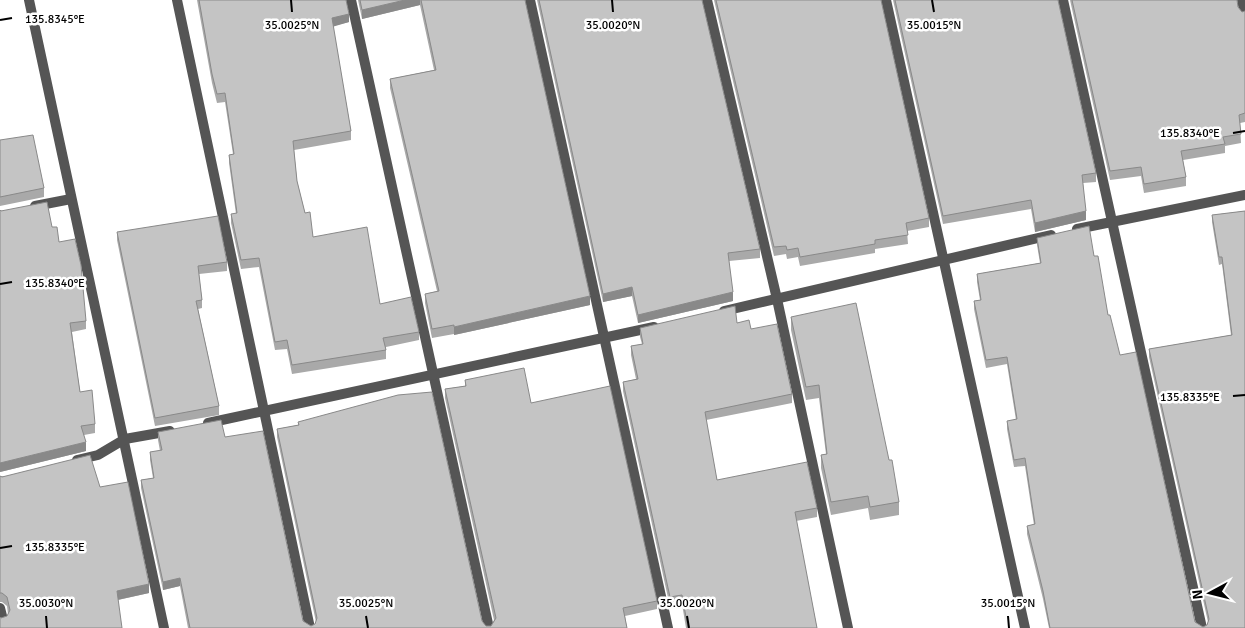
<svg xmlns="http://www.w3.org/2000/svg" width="1245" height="628" viewBox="0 0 1245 628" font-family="Signika,sans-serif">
  <rect width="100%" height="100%" fill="#fff"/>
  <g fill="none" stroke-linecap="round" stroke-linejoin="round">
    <g stroke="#555" stroke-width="10">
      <polyline points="29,0 164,628"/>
      <polyline points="177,0 310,628"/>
      <polyline points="351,0 489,628"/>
      <polyline points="530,0 668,628"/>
      <polyline points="707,0 777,299 848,628"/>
      <polyline points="886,0 1025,628"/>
      <polyline points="1063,0 1202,628"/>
      <polyline points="1242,0 1245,14"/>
      <polyline points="35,206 71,199"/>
      <polyline points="1077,229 1245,195"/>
      <polyline points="724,311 1051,235"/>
      <polyline points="208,423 654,327"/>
      <polyline points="77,460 98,455 125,439 170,431"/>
      <polyline points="0,608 3,620"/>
    </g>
  </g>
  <g fill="#a9a9a9">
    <polygon points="197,0 346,0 349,22 333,26 351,131 351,140 294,150 297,181 305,213 313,237 380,304 419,332 419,340 386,347 386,359 292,374 287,349 275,350 259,267 241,269 231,223 231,214 236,214 229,163 229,155 233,154 225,102 217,103 212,83"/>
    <polygon points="358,0 525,0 590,305 454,335 454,334 432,338 425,303 425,294 437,291 390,88 390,79 434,70 420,5 362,19"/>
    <polygon points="537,0 702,0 760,249 760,258 729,261 733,301 638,323 632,296 603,302"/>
    <polygon points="714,0 881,0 929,218 929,227 907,231 908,244 875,249 875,253 800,266 798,257 787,259 786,254 774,256"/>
    <polygon points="893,0 1058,0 1096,173 1096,182 1083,183 1086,220 1035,232 1031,209 943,224"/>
    <polygon points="1070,0 1237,0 1238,7 1242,12 1245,11 1245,122 1240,123 1241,143 1225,146 1225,153 1183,160 1186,177 1186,186 1144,193 1141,176 1110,180"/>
    <polygon points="0,140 44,188 44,197 0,206"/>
    <polygon points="0,210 52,227 59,242 86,321 86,329 72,332 80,392 95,424 95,433 84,435 86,451 0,472"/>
    <polygon points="1245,211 1245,628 1049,628 1043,599 1027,534 1027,526 1034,525 1025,466 1014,467 1007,429 1007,421 1016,420 1007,364 986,368 974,309 974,301 980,300 977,282 977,274 1040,263 1037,245 1037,238 1094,256 1108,315 1195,622 1203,627 1207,625 1208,622 1149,357 1149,349 1231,335 1222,264 1219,265 1212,222 1212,215"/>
    <polygon points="117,232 227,262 227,271 199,274 202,300 202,308 198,309 219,406 219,415 155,426 117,240"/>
    <polygon points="791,317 889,460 899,502 899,515 870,520 868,508 831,515 821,468 821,455 826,454 819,398 806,400 791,330"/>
    <polygon points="737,323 751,329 792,394 792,403 706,420 717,480 817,508 817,517 796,521 817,628 686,628 682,604 670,607 623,391 623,382 636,379 631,355 631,346 642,344 640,337 640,328"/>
    <polygon points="465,380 531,403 657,601 657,609 625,616 627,628 188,628 180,586 163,590 141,488 141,480 153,478 150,460 150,452 160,451 158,440 158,432 225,437 303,621 311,626 315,624 316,622 277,437 277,429 298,425 298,422 486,626 491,626 494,620 445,398 445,389 465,386"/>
    <polygon points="0,476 100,487 149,593 118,600 1,618 7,616 8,614 7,606 2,602 0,602"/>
  </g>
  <g fill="#898989">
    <polygon points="405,0 420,0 420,5 362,19 362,10"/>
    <polygon points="349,14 349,22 332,27 332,18"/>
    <polygon points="1086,211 1086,220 1035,232 1035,223"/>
    <polygon points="632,287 632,296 603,302 603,294"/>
    <polygon points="733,292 733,301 638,323 638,315"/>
    <polygon points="590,296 590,305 454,335 454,327"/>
    <polygon points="86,442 86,451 0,472 0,463"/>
    <polygon points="180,578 180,586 163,590 163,582"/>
    <polygon points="149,584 149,593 117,600 117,591"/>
  </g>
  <g fill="#c4c4c4" stroke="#898989">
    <polygon points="199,0 346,0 349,14 332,18 351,131 293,141 297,181 305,213 310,212 313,237 367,227 380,304 411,297 419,332 383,338 386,350 292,365 287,340 275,342 259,258 241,260 231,214 237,213 229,155 234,154 225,93 217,94 212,74"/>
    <polygon points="360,0 405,0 362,10"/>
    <polygon points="421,0 525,0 590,296 454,327 454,325 432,329 425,294 439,291 390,79 436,70"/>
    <polygon points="539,0 702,0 760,249 728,253 733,292 638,315 632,287 603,294"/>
    <polygon points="716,0 881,0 929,218 906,223 908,235 875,240 875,244 800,257 798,248 787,250 786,246 774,247"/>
    <polygon points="895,0 1058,0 1096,173 1082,175 1086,211 1035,223 1031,200 943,216"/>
    <polygon points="1072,0 1237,0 1238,7 1242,12 1245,11 1245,113 1239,115 1241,134 1223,137 1225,144 1181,151 1186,177 1144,184 1141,167 1110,171"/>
    <polygon points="33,135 44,188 0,197 0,140"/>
    <polygon points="47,202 52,227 57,227 59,242 75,239 81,265 86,321 70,323 80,392 92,390 95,424 81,426 86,442 0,463 0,210 1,211"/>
    <polygon points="1245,211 1245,628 1050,628 1043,591 1027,526 1035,524 1025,458 1014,460 1007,421 1017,419 1007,357 986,360 974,301 981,300 977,274 1041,263 1037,238 1089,226 1094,256 1098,256 1108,315 1110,315 1120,355 1136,352 1195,622 1203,627 1207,625 1209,619 1149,349 1232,335 1222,257 1219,257 1212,215"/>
    <polygon points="218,216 227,262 198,266 202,300 196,301 219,406 155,418 117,232"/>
    <polygon points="856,303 889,460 892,460 899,502 870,507 868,496 831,502 821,455 827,454 819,385 806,387 791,317"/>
    <polygon points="735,306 737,323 749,320 751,329 777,324 792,394 705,412 717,480 807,462 817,508 795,512 817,628 688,628 682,595 670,597 623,382 638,379 631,346 643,344 640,328"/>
    <polygon points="524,368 531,403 610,386 657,601 623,608 627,628 190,628 180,578 163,582 141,480 154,478 150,452 162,450 158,432 221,420 225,437 263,431 303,621 311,626 315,624 317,618 277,429 299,425 298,422 398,395 432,392 482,621 486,626 491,626 496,618 445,389 466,386 465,380"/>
    <polygon points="90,455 100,487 128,482 149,584 117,591 122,628 0,628 0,617 1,618 7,616 10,610 7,597 2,593 0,593 0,476 2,477"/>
  </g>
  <path fill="none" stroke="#000" stroke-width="2" d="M291,0L292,12M612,0L613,12M932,0L934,12M0,20L12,18M1233,133L1245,131M0,284L12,282M1233,396L1245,395M0,548L12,546M46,616L47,628M366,616L368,628M687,616L689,628M1008,616L1009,628"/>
  <g font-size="12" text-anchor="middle" fill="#000" stroke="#fff" stroke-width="5" stroke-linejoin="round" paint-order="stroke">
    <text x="55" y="23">135.8345°E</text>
    <text x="292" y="29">35.0025°N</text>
    <text x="613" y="29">35.0020°N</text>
    <text x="934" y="29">35.0015°N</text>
    <text x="1190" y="137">135.8340°E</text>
    <text x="55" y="287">135.8340°E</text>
    <text x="1190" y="401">135.8335°E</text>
    <text x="55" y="551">135.8335°E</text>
    <text x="46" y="607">35.0030°N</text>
    <text x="366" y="607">35.0025°N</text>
    <text x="687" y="607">35.0020°N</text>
    <text x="1008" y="607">35.0015°N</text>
  </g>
  <g transform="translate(1210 593) rotate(263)" stroke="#ffffff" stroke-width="4" paint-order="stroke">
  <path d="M0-4L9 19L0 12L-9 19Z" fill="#000000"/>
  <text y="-8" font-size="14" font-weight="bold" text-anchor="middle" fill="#000000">N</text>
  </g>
</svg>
